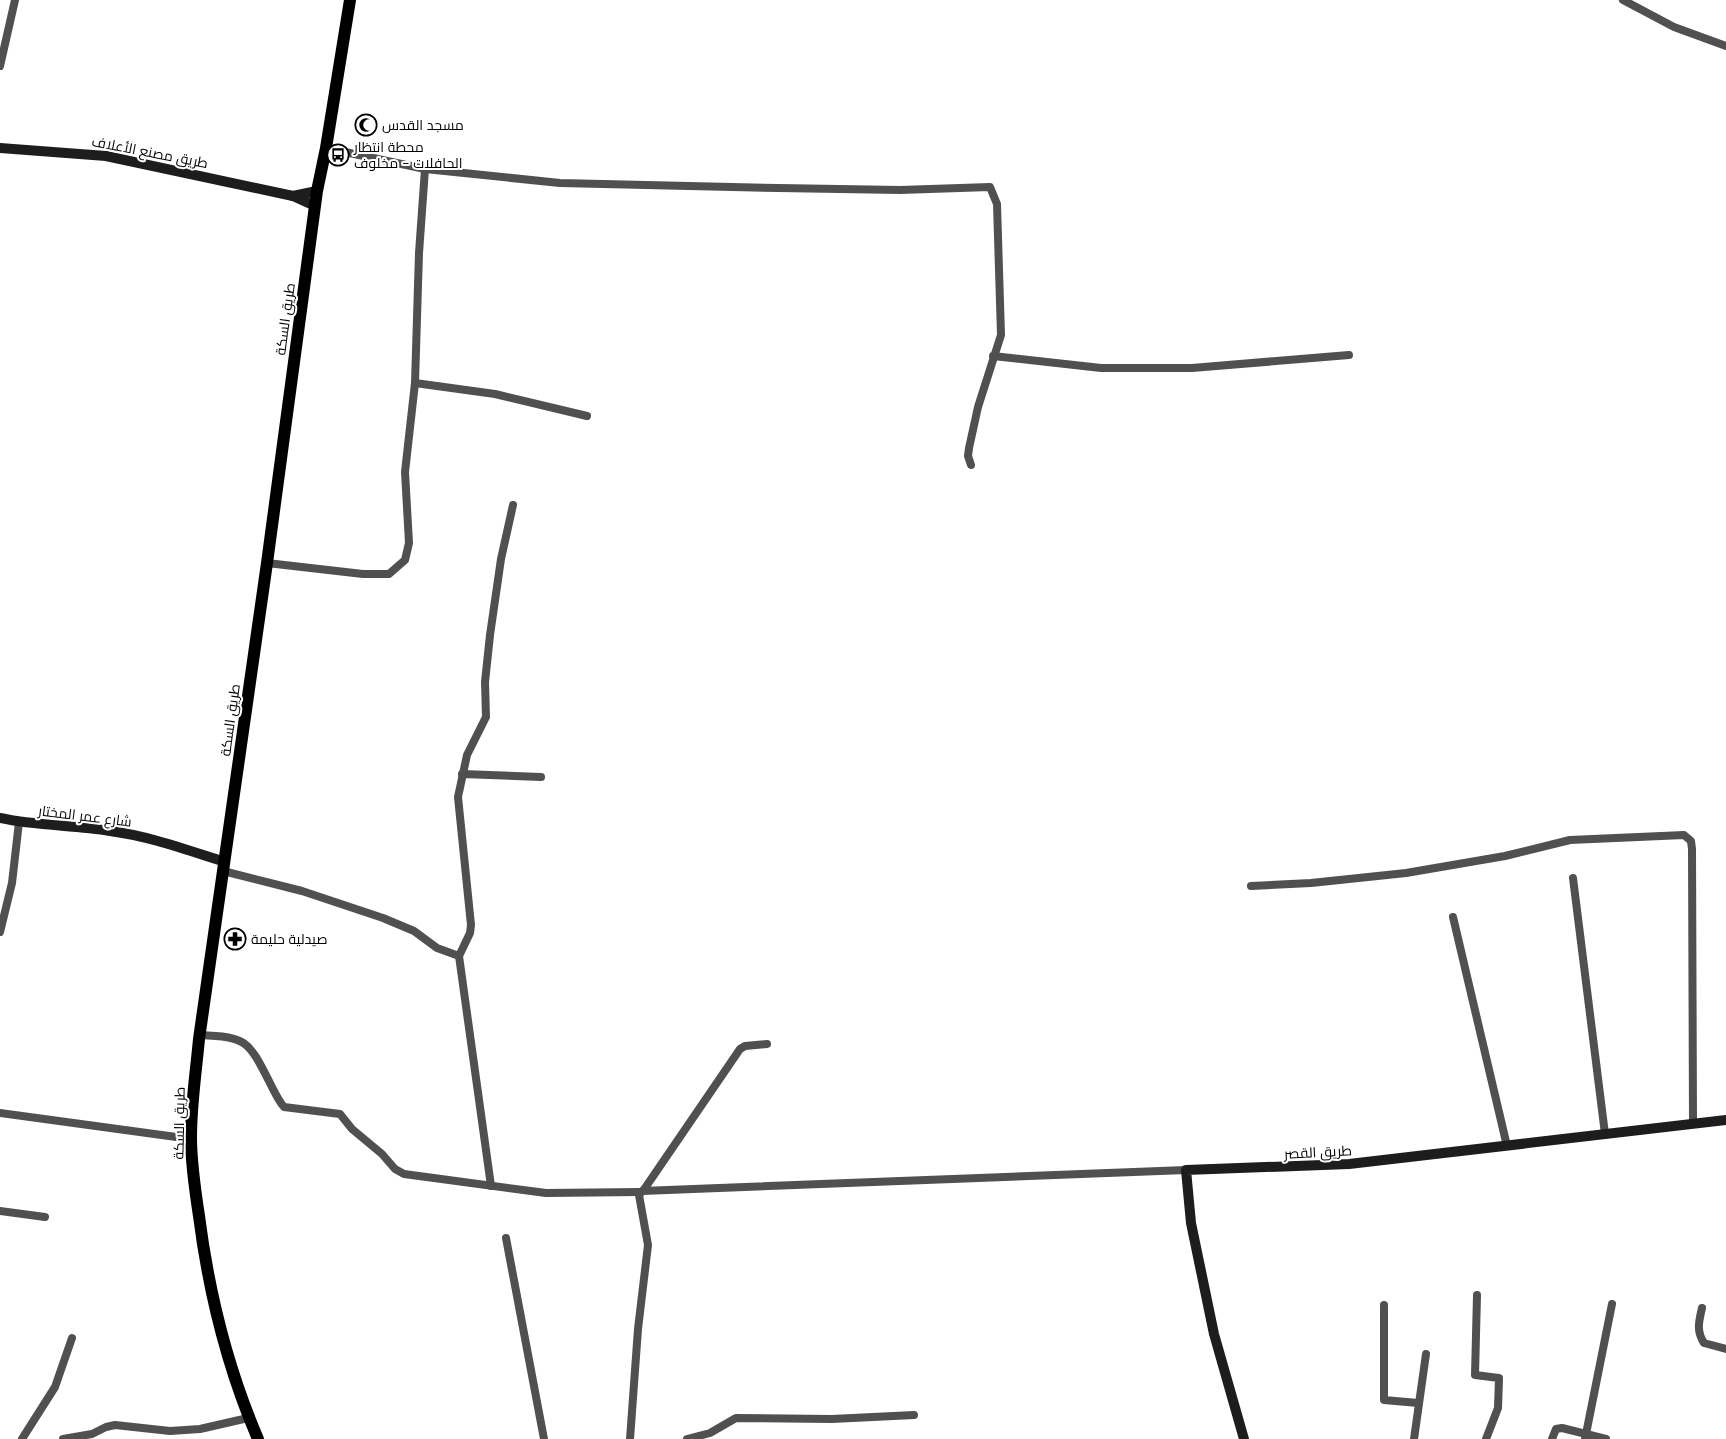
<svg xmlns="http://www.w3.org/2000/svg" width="1726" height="1439" viewBox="0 0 1726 1439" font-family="'DM Sans',Cairo,sans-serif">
  <rect width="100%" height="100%" fill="#fff"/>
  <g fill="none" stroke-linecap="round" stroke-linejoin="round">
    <g stroke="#505050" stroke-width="8">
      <polyline points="1623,0 1674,27 1726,46"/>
      <polyline points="0,66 15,0"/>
      <polyline points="326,148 425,169 560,183 778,188 900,190 990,187 997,204 1001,335 978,407 969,448 968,456 971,465"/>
      <polyline points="993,356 1101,368 1192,368 1349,355"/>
      <polyline points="415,383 495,394 587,416"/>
      <polyline points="267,563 363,574 389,574 405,560 409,543 405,472 415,383 419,253 425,169"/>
      <polyline points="462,774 541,777"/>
      <polyline points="223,871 302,891 383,918 414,931 437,948 459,956"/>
      <polyline points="1573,878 1605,1134"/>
      <polyline points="1251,886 1311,883 1406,873 1505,856 1570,840 1684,835 1691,841 1692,849 1693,1123"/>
      <polyline points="1453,917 1507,1146"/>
      <polyline points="0,932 12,883 19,822"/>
      <path d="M199,1035C247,1037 248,1040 270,1083C274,1091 278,1100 284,1107L340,1114L352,1129L382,1154L395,1169L404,1174L546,1193L640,1192"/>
      <polyline points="0,1113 191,1139"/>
      <polyline points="491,1186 459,956 470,933 471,925 458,797 467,755 486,717 485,682 490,635 501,559 513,505"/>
      <polyline points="643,1191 740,1049 745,1046 767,1044"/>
      <polyline points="0,1211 45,1217"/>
      <polyline points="506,1238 544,1439"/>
      <polyline points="1477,1295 1475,1375 1499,1378 1498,1408 1486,1439"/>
      <polyline points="1384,1305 1384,1400 1418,1403"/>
      <path d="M1702,1308C1699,1321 1696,1331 1704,1343L1726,1349"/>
      <polyline points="22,1439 55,1387 72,1338"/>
      <polyline points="63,1439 92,1434 106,1427 115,1425 170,1431 200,1429 248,1418"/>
      <polyline points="630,1439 638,1329 648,1245 639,1195 642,1191 1186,1170"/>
      <polyline points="687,1439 710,1433 736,1418 832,1419 914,1415"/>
      <polyline points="1414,1439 1426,1354"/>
      <polyline points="1552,1439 1556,1429 1562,1428 1606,1439"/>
      <polyline points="1585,1439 1612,1304"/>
    </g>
    <g stroke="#1d1d1d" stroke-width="10">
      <polyline points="0,148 106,156 293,196 315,206"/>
      <polyline points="293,196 317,191"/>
      <path d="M0,818C36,826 73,825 110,831C149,836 187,850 225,862"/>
      <polyline points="1244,1439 1214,1334 1191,1223 1186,1170 1349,1164 1726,1120"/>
    </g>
    <path stroke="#000" stroke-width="12" d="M258,1439C227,1367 209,1294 199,1216C195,1190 191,1164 191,1137C191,1104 196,1072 199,1039L267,563L317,191L326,148L350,0"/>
  </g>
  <defs>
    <g id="mosque-ring" transform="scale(1.125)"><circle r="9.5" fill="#fff" stroke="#000" stroke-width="1.5"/><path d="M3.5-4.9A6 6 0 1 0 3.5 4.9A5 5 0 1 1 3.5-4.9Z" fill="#000"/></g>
    <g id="bus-ring" transform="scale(1.125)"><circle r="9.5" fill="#fff" stroke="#000" stroke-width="1.5"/><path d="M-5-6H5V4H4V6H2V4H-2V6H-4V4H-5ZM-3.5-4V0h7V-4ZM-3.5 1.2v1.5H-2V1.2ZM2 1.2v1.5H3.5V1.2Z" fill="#000"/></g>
    <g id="pharmacy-ring" transform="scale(1.125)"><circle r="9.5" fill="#fff" stroke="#000" stroke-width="1.5"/><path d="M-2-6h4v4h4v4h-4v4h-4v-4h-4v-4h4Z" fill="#000"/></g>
  </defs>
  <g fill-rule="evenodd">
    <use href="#mosque-ring" x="366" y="125"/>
    <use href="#bus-ring" x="338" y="155"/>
    <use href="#pharmacy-ring" x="235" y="939"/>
  </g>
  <g text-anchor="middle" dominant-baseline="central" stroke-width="4" stroke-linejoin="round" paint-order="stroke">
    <g font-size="14" fill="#000" stroke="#fff" text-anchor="start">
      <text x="382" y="125">مسجد القدس</text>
      <text x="354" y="147">محطة انتظار<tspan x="354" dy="16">الحافلات - مخلوف</tspan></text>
      <text x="251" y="939">صيدلية حليمة</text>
    </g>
    <g font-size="14" fill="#000" stroke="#fff">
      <text transform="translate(150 152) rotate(11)">طريق مصنع الأعلاف</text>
      <text transform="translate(285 319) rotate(-82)">طريق السكة</text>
      <text transform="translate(230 720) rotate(-82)">طريق السكة</text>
      <text transform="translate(85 816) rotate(7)">شارع عمر المختار</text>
      <text transform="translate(179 1123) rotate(-89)">طريق السكة</text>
      <text transform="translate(1318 1152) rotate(-3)">طريق القصر</text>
    </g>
  </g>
</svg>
